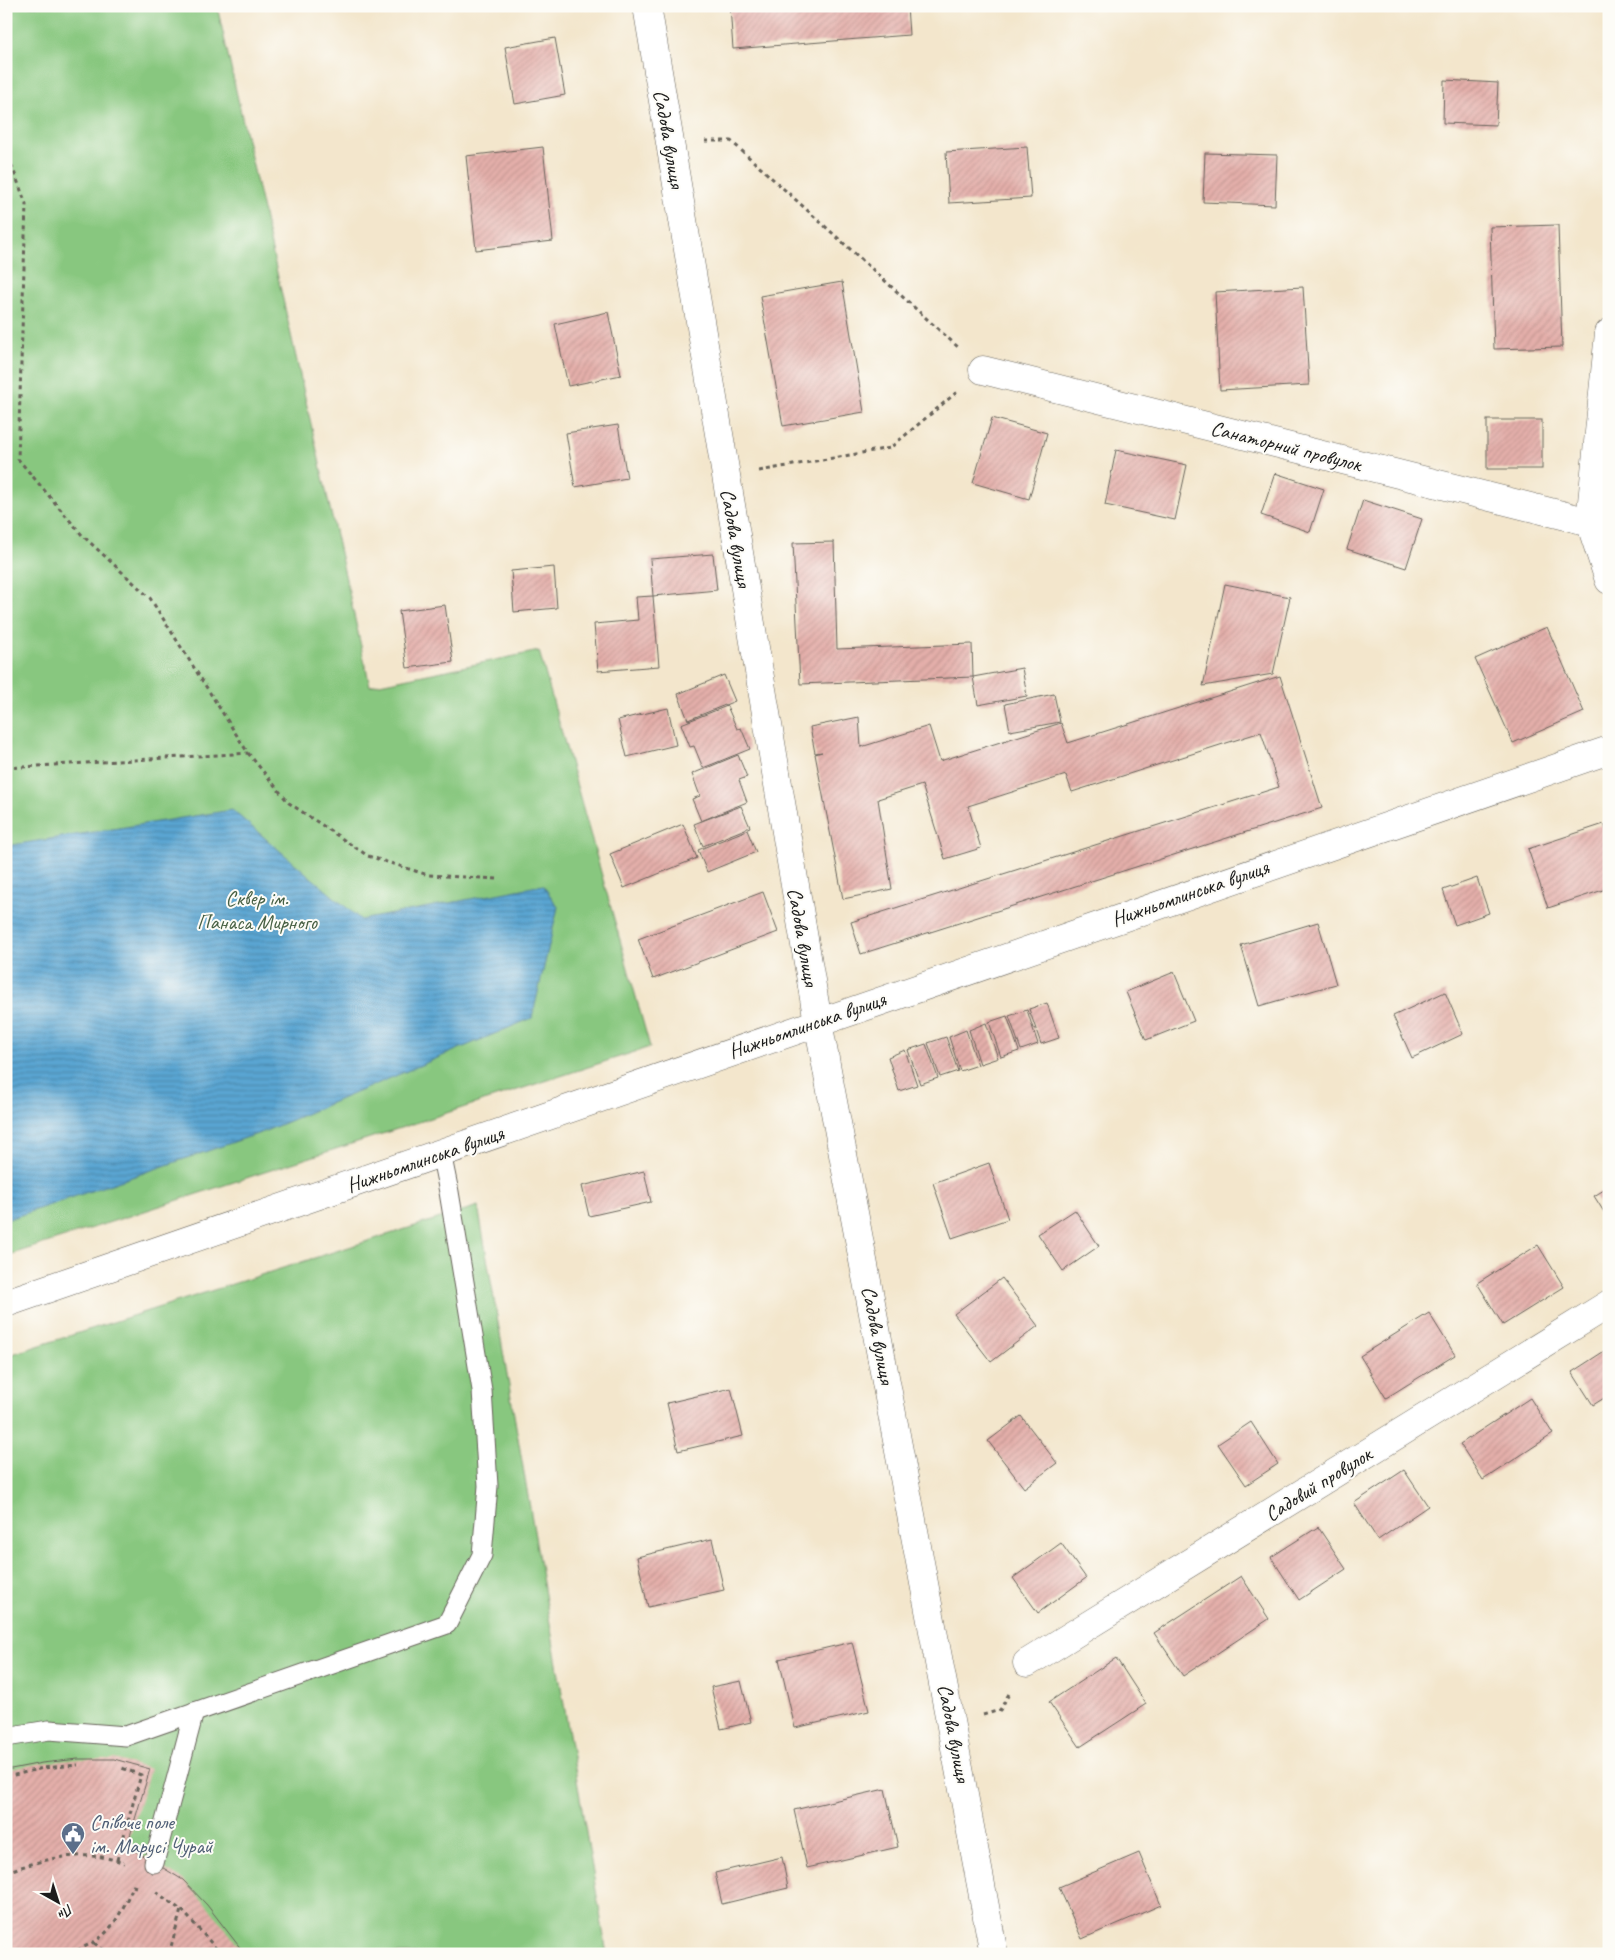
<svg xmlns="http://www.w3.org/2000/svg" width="1615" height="1960" viewBox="0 0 1615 1960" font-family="Caveat,sans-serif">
  <defs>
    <pattern id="water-rules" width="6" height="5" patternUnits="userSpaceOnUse" patternTransform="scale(1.25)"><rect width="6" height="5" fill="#5aa5d2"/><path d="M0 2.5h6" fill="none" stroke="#4a86aa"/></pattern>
    <pattern id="building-hatch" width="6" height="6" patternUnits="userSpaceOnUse" patternTransform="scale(1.25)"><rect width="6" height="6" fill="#e4afaa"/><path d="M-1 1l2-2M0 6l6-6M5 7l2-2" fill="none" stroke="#c39692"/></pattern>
  </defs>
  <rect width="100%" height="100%" fill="#fdfcf7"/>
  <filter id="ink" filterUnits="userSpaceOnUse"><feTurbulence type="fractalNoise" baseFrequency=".02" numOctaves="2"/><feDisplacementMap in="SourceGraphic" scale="10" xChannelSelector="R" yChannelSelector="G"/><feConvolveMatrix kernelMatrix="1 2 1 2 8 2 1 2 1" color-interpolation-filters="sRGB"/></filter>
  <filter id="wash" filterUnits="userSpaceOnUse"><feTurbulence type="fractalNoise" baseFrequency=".0096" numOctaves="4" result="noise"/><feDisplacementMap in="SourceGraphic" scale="20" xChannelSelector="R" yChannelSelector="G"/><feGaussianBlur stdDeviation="1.12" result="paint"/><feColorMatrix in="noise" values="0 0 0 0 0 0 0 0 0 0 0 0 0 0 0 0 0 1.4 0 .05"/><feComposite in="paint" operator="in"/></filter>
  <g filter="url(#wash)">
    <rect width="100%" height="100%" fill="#f3e6cc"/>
    <g fill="#88c77f" stroke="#52724e">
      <polygon points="6,6 217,6 370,686 539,651 650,1047 6,1256"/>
      <polygon points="478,1206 607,1954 6,1954 6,1356"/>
    </g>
    <polygon fill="url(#water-rules)" stroke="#3b6077" points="232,810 361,920 543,885 558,907 532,1018 263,1132 6,1220 6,846"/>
    <g id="blocks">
      <g fill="url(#building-hatch)">
        <polygon points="730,6 907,6 909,35 733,49"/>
        <polygon points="930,6 957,6 957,8 930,10"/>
        <polygon points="555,38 565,95 515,104 505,47"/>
        <polygon points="1444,80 1498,83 1496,125 1443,123"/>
        <polygon points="543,147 553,241 476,250 466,156"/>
        <polygon points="1027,147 1031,198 949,203 946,152"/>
        <polygon points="1205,153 1277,155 1275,205 1203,202"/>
        <polygon points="1558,225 1562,347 1494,349 1490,227"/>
        <polygon points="842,282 864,412 783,426 760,296"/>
        <polygon points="1303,287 1309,385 1220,390 1215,292"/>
        <polygon points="608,312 621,375 568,386 555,324"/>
        <polygon points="992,418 1047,433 1029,499 973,483"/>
        <rect x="1487" y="420" width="55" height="49"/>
        <polygon points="618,425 627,478 575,487 566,433"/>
        <polygon points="1116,450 1187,465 1175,520 1105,505"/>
        <polygon points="1275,473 1324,489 1310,532 1261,515"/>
        <polygon points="1363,500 1422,519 1406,568 1347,549"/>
        <polygon points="834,542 837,649 972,644 973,677 800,684 793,543"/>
        <polygon points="713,554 717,590 653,596 650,559"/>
        <polygon points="554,567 557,608 514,612 511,571"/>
        <polygon points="1225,584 1290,597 1273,674 1203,686"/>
        <polygon points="653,596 659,666 598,671 594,624 638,620 636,597"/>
        <polygon points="445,605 453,662 407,668 399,611"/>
        <polygon points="1547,627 1584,712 1513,743 1475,659"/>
        <polygon points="1022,668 1027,696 978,705 973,677"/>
        <polygon points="724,675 735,701 688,720 678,694"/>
        <polygon points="1280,676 1322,808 861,954 851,922 1279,787 1261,732 1072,792 1066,775 968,806 981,848 945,859 922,785 878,799 892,889 843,899 815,754 822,752 815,753 810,727 859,717 861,747 929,726 940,761 1061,723 1068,743"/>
        <polygon points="1054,694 1060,722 1010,731 1005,704"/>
        <polygon points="727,706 737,729 741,728 750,749 703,768 694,746 690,747 681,724"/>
        <polygon points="668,708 676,745 627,757 618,720"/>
        <polygon points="738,755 747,777 739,780 747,802 701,821 692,799 700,796 692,774"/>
        <polygon points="741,806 750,827 703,846 694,824"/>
        <polygon points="683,824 697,858 624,888 610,854"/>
        <polygon points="1604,824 1609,837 1609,888 1548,908 1528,849"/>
        <polygon points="747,830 756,852 707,872 698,850"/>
        <polygon points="1477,878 1489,913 1455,925 1443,890"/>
        <polygon points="763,892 778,932 653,979 638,939"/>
        <polygon points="1318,922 1336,984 1259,1006 1241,945"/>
        <polygon points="1174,972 1194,1021 1146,1040 1126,992"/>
        <polygon points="1445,992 1463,1034 1412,1058 1393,1016"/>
        <polygon points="1047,1003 1059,1038 1041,1044 1029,1009"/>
        <polygon points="1027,1010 1038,1044 1021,1050 1009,1016"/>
        <polygon points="1007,1016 1019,1051 1001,1057 989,1022"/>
        <polygon points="986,1023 998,1058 980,1064 969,1030"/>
        <polygon points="966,1030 978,1065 960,1071 949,1037"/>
        <polygon points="946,1037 958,1071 940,1077 928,1043"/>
        <polygon points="926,1044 938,1078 920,1084 908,1050"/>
        <polygon points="905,1050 917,1085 899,1091 888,1057"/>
        <polygon points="989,1163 1008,1219 952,1238 933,1183"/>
        <polygon points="644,1171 651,1202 589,1216 582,1186"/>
        <polygon points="1609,1187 1609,1220 1594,1196"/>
        <polygon points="1075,1210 1099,1246 1063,1271 1038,1234"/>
        <polygon points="1538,1245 1564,1287 1503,1325 1477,1283"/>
        <polygon points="1002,1278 1038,1326 991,1362 954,1314"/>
        <polygon points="1429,1313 1455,1355 1386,1398 1360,1356"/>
        <polygon points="1609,1348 1609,1395 1593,1405 1572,1372"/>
        <polygon points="731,1388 743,1436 678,1451 667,1403"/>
        <polygon points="1530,1398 1553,1434 1483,1480 1460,1444"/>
        <polygon points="1021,1416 1057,1463 1024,1488 988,1441"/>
        <polygon points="1251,1422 1278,1464 1246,1485 1218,1444"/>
        <polygon points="1404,1470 1428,1506 1378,1540 1354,1503"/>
        <polygon points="1318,1527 1346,1569 1299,1600 1271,1557"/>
        <polygon points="712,1539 724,1590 648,1607 637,1557"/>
        <polygon points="1061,1543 1086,1578 1038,1613 1013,1578"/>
        <polygon points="1241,1576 1269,1619 1183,1676 1154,1633"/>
        <polygon points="852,1642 869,1711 795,1728 779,1659"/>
        <polygon points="1116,1658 1146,1704 1080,1747 1049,1702"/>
        <polygon points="741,1681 751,1722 721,1729 711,1687"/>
        <polygon points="78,1759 114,1759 150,1769 127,1846 183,1880 207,1905 245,1954 6,1954 6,1770 42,1763"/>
        <polygon points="885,1789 898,1847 807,1868 794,1810"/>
        <polygon points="1139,1853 1161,1905 1082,1939 1059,1887"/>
        <polygon points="782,1857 788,1888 722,1904 715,1873"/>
      </g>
    </g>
  </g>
  <g filter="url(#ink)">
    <use href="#blocks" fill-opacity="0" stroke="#67635a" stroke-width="1"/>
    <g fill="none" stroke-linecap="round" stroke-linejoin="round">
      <g stroke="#67635a" stroke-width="21">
        <g id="service">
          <polyline points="6,1737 49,1730 126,1736 447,1624 482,1555 488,1486 482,1390 449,1192 441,1153"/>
          <polyline points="154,1863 194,1712"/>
        </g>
      </g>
      <g stroke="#67635a" stroke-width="29">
        <g id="minor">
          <polyline points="647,6 818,1022 994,1954"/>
          <polyline points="1609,333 1590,522 1609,580"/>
          <polyline points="983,370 1590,522"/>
          <polyline points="1027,1663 1609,1304"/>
        </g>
      </g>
      <g stroke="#67635a" stroke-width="29">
        <polyline id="secondary" points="6,1303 1609,750"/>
      </g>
      <g stroke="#67635a" stroke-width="3" stroke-dasharray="4 4" stroke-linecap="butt">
        <polyline points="705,141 731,141 959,348"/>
        <polyline points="6,150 26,204 18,459 82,535 150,598 248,753 289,803 368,856 428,875 499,879"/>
        <polyline points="759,471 890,448 957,392"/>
        <polyline points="6,768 248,753"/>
        <polyline points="983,1715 1000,1710 1010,1692"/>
        <polyline points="6,1777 43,1768 78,1765"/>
        <polyline points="117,1860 141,1775 119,1767"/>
        <path d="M6,1872C44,1859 85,1848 124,1863"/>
        <polyline points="156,1892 181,1910 169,1954"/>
        <polyline points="182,1910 221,1954"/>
        <polyline points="94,1943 109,1954"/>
        <path d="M70,1954C77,1950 85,1947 92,1943C113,1932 124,1907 133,1886L136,1887"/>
      </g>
      <use href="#service" stroke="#fff" stroke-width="19"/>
      <use href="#minor" stroke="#fff" stroke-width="28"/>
      <use href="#secondary" stroke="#fff" stroke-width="28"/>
    </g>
  </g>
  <defs>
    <g id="civic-pin" transform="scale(1.25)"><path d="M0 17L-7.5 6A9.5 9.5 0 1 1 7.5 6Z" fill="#5c6f8a" stroke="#fdfcf7"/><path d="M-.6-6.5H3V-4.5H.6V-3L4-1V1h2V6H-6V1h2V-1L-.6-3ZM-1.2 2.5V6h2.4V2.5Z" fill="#fff"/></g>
  </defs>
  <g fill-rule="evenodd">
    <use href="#civic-pin" x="73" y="1834"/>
  </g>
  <g text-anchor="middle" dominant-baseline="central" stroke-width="4" stroke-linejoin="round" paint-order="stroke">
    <g font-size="21" fill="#1c1c1c" stroke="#fdfcf7">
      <text transform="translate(669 139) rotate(80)">Садова вулиця</text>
      <text transform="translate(1286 446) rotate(14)">Санаторний провулок</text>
      <text transform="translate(736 538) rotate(80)">Садова вулиця</text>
      <text transform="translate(1190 893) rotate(-19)">Нижньомлинська вулиця</text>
      <text transform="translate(803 937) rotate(80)">Садова вулиця</text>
      <text transform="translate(807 1025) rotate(-19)">Нижньомлинська вулиця</text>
      <text transform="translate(425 1159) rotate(-19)">Нижньомлинська вулиця</text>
      <text transform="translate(878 1335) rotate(79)">Садова вулиця</text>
      <text transform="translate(1318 1484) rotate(-32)">Садовий провулок</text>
      <text transform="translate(954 1733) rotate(79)">Садова вулиця</text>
    </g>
    <g font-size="21" fill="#476044" stroke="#fdfcf7">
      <text x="257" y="898">Сквер ім.<tspan x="257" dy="24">Панаса Мирного</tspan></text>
    </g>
    <g font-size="21" fill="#4e5e75" stroke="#fdfcf7" text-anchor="start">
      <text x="90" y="1822">Співоче поле<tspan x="90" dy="24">ім. Марусі Чурай</tspan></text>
    </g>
  </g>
  <rect width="1615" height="1960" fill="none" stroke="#fdfcf7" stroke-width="25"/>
  <g transform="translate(58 1902) rotate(141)" stroke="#fdfcf7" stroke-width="4" paint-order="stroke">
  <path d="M0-4L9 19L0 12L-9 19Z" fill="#1c1c1c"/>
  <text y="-8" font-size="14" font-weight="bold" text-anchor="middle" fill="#1c1c1c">Пн</text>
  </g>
</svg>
